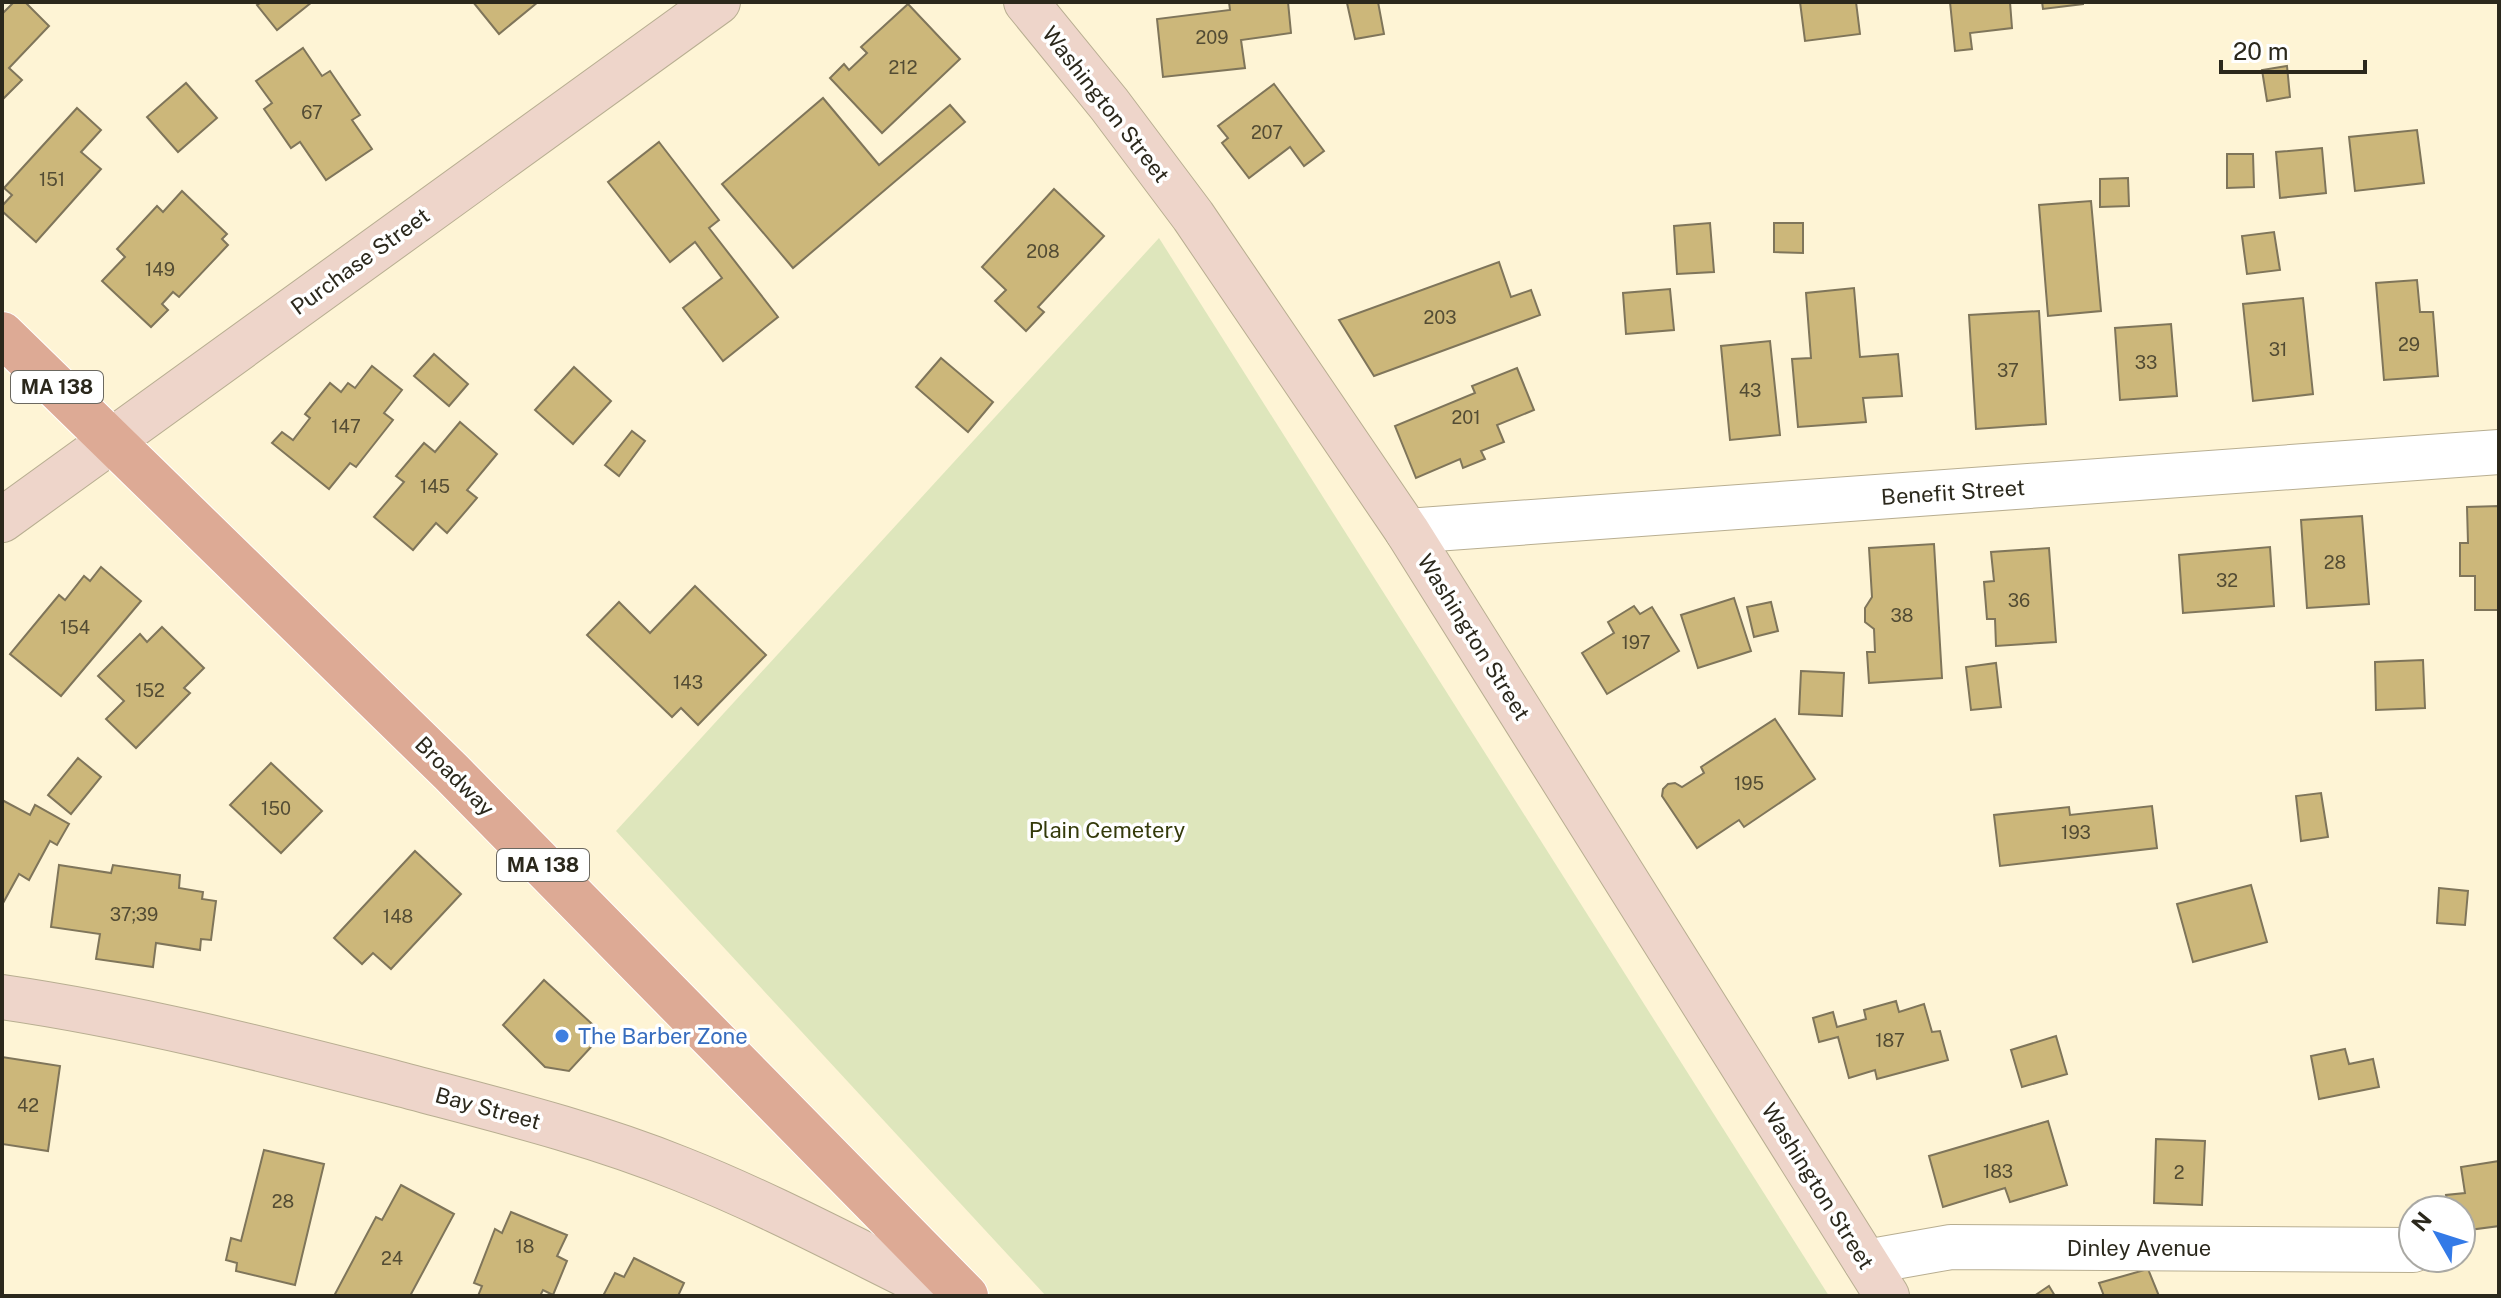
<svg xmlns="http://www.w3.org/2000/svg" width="2501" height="1298" viewBox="0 0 2501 1298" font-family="'Public Sans',sans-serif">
  <rect width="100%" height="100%" fill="#fef4d5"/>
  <polygon fill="#dee6bc" points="1159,238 1829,1296 1046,1296 616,831"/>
  <g fill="#ccb77a" stroke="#7f755a" stroke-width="2">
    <polygon points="14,2 25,2 49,26 9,68 22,80 2,100 2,14"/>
    <polygon points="262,2 312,2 277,30 257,5"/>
    <polygon points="473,2 538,2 499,34"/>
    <polygon points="1229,2 1288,2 1291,33 1241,40 1245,68 1163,77 1157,19 1230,10"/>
    <polygon points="1354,2 1378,2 1384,34 1355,39 1347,3"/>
    <polygon points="1800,2 1856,2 1860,34 1805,41"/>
    <polygon points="1950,2 2010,2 2012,28 1970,33 1972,49 1955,51"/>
    <polygon points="2042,2 2083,2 2083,4 2043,9"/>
    <polygon points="908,4 960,59 882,133 830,78 844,64 849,70 867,53 861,47"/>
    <polygon points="303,48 322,76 330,71 360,115 352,120 372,149 326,180 300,142 291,148 264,109 272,103 256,81"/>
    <polygon points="2287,66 2290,97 2267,101 2262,70"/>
    <polygon points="186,83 217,118 178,152 147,117"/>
    <polygon points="1274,84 1324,151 1304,166 1290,147 1249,178 1222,143 1228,138 1218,126"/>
    <polygon points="823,98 879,165 950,105 965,122 793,268 722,184"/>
    <polygon points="77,108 101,130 81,152 101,169 36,242 2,211 2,206 12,195 4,188"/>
    <polygon points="2417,130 2424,183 2355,191 2349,137"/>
    <polygon points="659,142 719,220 709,228 778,317 723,361 683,308 722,278 695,242 670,262 608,182"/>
    <polygon points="2322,148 2326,193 2280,198 2276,152"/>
    <polygon points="2227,154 2253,154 2254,187 2227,188"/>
    <polygon points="2128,178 2129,206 2100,207 2100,179"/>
    <polygon points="1054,189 1104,236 1038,307 1044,312 1026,331 995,301 1006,290 982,267"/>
    <polygon points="182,191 227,234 222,239 228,245 179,297 173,292 162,304 168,310 151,327 102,281 125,257 117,249 157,206 163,212"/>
    <polygon points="2091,201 2101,311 2048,316 2039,205"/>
    <polygon points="1710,223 1714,272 1677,274 1674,226"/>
    <polygon points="1774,223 1803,223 1803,253 1774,252"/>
    <polygon points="2274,232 2280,270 2247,274 2242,236"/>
    <polygon points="1499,262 1511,297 1531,290 1540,315 1374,376 1339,320"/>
    <polygon points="2417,280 2420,312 2433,312 2438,376 2384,380 2376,283"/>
    <polygon points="1854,288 1860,357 1898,354 1902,396 1863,398 1866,422 1798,427 1792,359 1811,358 1806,293"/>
    <polygon points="1670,289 1674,330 1626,334 1623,293"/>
    <polygon points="2303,298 2313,394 2253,401 2243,304"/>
    <polygon points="2039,311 2046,424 1976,429 1969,315"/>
    <polygon points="2171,324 2177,396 2120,400 2115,328"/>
    <polygon points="1770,341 1780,435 1730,440 1721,346"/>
    <polygon points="434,354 468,384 449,406 414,376"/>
    <polygon points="941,358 993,402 968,432 916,387"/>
    <polygon points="372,366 402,390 384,413 393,420 356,467 350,463 329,489 272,443 282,432 293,440 310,418 305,414 330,383 341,392 348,383 355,388"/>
    <polygon points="574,367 611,401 573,444 535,410"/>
    <polygon points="1517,368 1534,410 1497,425 1504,442 1481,451 1485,459 1463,468 1460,459 1416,478 1395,426 1475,393 1472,386"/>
    <polygon points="460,422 497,454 467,490 477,498 447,533 436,523 413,550 374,517 404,482 396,476 424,443 435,452"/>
    <polygon points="632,431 645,441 619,476 605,465"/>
    <polygon points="2499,506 2499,610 2475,610 2475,576 2460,576 2460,543 2468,543 2467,507"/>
    <polygon points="2362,516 2369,604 2307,608 2301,520"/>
    <polygon points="1934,544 1942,678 1869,683 1867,652 1875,652 1874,629 1865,622 1865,608 1872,597 1869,548"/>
    <polygon points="2270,547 2274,606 2183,613 2179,555"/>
    <polygon points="2049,548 2056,642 1996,646 1995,619 1987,619 1984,582 1994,581 1991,552"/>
    <polygon points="101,567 141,601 61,696 10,654 59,595 65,600 84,576 90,581"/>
    <polygon points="695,586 766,655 698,725 681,708 672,717 587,635 619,602 650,633"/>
    <polygon points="1734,598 1751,651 1698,668 1681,615"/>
    <polygon points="1771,602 1778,631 1754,637 1747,607"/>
    <polygon points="1634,606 1640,614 1652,607 1679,651 1607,694 1582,653 1614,633 1608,622"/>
    <polygon points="162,627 204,668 184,688 190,693 136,748 106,719 124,701 98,676 140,634 147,642"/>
    <polygon points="2423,660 2425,708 2376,710 2375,662"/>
    <polygon points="1996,663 2001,707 1971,710 1966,667"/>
    <polygon points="1801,671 1844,673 1842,716 1799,714"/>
    <polygon points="1775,719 1815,779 1744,827 1739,820 1697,848 1662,796 1663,789 1668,784 1675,783 1682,787 1704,773 1701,767"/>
    <polygon points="78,758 101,777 71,814 48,795"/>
    <polygon points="271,763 322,811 281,853 230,805"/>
    <polygon points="2321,793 2328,837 2301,841 2296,796"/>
    <polygon points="2,800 30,815 35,805 69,824 57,845 50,841 29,880 19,874 2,905"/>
    <polygon points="2152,806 2157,848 2000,866 1994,815 2069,807 2070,815"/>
    <polygon points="415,851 461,894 391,969 373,953 362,964 334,938"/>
    <polygon points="59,865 111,873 113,865 180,875 179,888 203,892 202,899 216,901 211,940 201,939 200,950 156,943 153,967 96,959 100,934 51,927"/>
    <polygon points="2251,885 2267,942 2193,962 2177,904"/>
    <polygon points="2439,888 2468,891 2465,925 2437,923"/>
    <polygon points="544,980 603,1034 569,1071 545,1067 503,1025"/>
    <polygon points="1896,1001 1899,1012 1924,1004 1932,1032 1940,1031 1948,1060 1877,1079 1875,1070 1849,1078 1838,1037 1819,1042 1813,1018 1833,1012 1837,1027 1866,1019 1864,1010"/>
    <polygon points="2056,1036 2067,1074 2022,1087 2011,1050"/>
    <polygon points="2345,1049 2349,1064 2373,1059 2379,1087 2319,1099 2311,1056"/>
    <polygon points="2,1057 60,1066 48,1151 2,1144"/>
    <polygon points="2048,1121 2067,1185 2010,1202 2005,1188 1943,1207 1929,1156"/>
    <polygon points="2156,1139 2205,1141 2202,1205 2154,1203"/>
    <polygon points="264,1150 324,1164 295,1285 236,1271 237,1263 226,1260 231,1238 241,1241"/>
    <polygon points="2499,1161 2499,1226 2461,1231 2461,1210 2449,1210 2446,1195 2465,1193 2461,1167"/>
    <polygon points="401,1185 454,1214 410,1296 334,1296 376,1217 382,1220"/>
    <polygon points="511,1212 567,1235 557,1256 567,1261 553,1295 543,1290 540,1296 478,1296 482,1286 474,1283 495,1229 502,1233"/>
    <polygon points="634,1258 684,1283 678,1296 603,1296 615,1273 624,1277"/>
    <polygon points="2148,1269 2159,1296 2104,1296 2099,1283"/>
    <polygon points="2049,1286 2055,1296 2034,1296"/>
  </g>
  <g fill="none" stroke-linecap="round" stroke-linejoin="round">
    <g stroke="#b8ae91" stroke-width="46">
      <g id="street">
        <polyline points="1407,531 2499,452"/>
        <polyline points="1866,1262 1951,1247 2413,1250"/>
      </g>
    </g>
    <g stroke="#b8ae91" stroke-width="46">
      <g id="secondary">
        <polyline points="1026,2 1109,104 1193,216 1407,531 1887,1296"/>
        <polyline points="2,520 718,2"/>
        <path d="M2,997C133,1016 263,1049 392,1082C489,1108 587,1131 681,1169C772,1205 860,1253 949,1296"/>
      </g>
    </g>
    <g stroke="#fff" stroke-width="46">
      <polyline id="primary" points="2,334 451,772 966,1296"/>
    </g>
    <use href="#street" stroke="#fff" stroke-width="44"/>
    <use href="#secondary" stroke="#eed5ca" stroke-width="44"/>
    <use href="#primary" stroke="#ddaa95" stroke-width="44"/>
  </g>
  <circle fill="#3f7fe0" stroke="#fff" stroke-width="3" cx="562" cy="1036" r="8"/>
  <g text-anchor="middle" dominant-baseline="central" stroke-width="7" stroke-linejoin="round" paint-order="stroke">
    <g font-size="18" fill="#534c34">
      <text x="1212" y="37">209</text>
      <text x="903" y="67">212</text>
      <text x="312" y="112">67</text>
      <text x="1267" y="132">207</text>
      <text x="52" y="179">151</text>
      <text x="1043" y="251">208</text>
      <text x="160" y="269">149</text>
      <text x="1440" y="317">203</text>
      <text x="2409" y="344">29</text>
      <text x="2278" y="349">31</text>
      <text x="2146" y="362">33</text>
      <text x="2008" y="370">37</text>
      <text x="1750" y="390">43</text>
      <text x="1466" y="417">201</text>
      <text x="346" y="426">147</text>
      <text x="435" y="486">145</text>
      <text x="2335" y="562">28</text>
      <text x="2227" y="580">32</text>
      <text x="2019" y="600">36</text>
      <text x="1902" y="615">38</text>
      <text x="75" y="627">154</text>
      <text x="1636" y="642">197</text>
      <text x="688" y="682">143</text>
      <text x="150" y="690">152</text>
      <text x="1749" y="783">195</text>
      <text x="276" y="808">150</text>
      <text x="2076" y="832">193</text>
      <text x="134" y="914">37;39</text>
      <text x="398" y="916">148</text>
      <text x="1890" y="1040">187</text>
      <text x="28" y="1105">42</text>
      <text x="1998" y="1171">183</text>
      <text x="2179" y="1172">2</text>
      <text x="283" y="1201">28</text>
      <text x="525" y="1246">18</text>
      <text x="392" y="1258">24</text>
    </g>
    <g fill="#fff" stroke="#6b6860" stroke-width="2">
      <rect x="11" y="371" width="92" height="32" rx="6"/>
      <rect x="497" y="849" width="92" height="32" rx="6"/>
    </g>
    <g font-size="20" font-weight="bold" fill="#2b281c">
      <text x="57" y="387">MA 138</text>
      <text x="543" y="865">MA 138</text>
    </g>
    <g font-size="22" fill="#2b281c" stroke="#fff">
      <text transform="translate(1106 104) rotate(52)">Washington Street</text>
      <text transform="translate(360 261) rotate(-36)">Purchase Street</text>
      <text transform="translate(1953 492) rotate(-4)">Benefit Street</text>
      <text transform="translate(1474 637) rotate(58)">Washington Street</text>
      <text transform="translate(455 776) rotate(45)">Broadway</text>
      <text transform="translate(488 1108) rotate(15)">Bay Street</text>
      <text transform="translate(1818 1186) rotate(58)">Washington Street</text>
      <text x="2139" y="1248">Dinley Avenue</text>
    </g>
    <g font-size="22" fill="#343a0a" stroke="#fff">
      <text x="1107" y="830">Plain Cemetery</text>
    </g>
    <g font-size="22" fill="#366cbe" stroke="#fff" text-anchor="start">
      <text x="578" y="1036">The Barber Zone</text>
    </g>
  </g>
  <rect width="2501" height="1298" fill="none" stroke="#2b281c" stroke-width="8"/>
  <g transform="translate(2437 1234) rotate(309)"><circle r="38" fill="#ffffff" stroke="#aaa9a4" stroke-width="2"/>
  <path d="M0-6L14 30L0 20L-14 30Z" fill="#337ae7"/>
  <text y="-12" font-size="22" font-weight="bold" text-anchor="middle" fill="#2b281c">N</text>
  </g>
  <path d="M2221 60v12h144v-12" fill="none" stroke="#2b281c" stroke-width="4"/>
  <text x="2233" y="60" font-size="24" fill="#2b281c" stroke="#ffffff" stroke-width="6" paint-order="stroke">20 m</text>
</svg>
